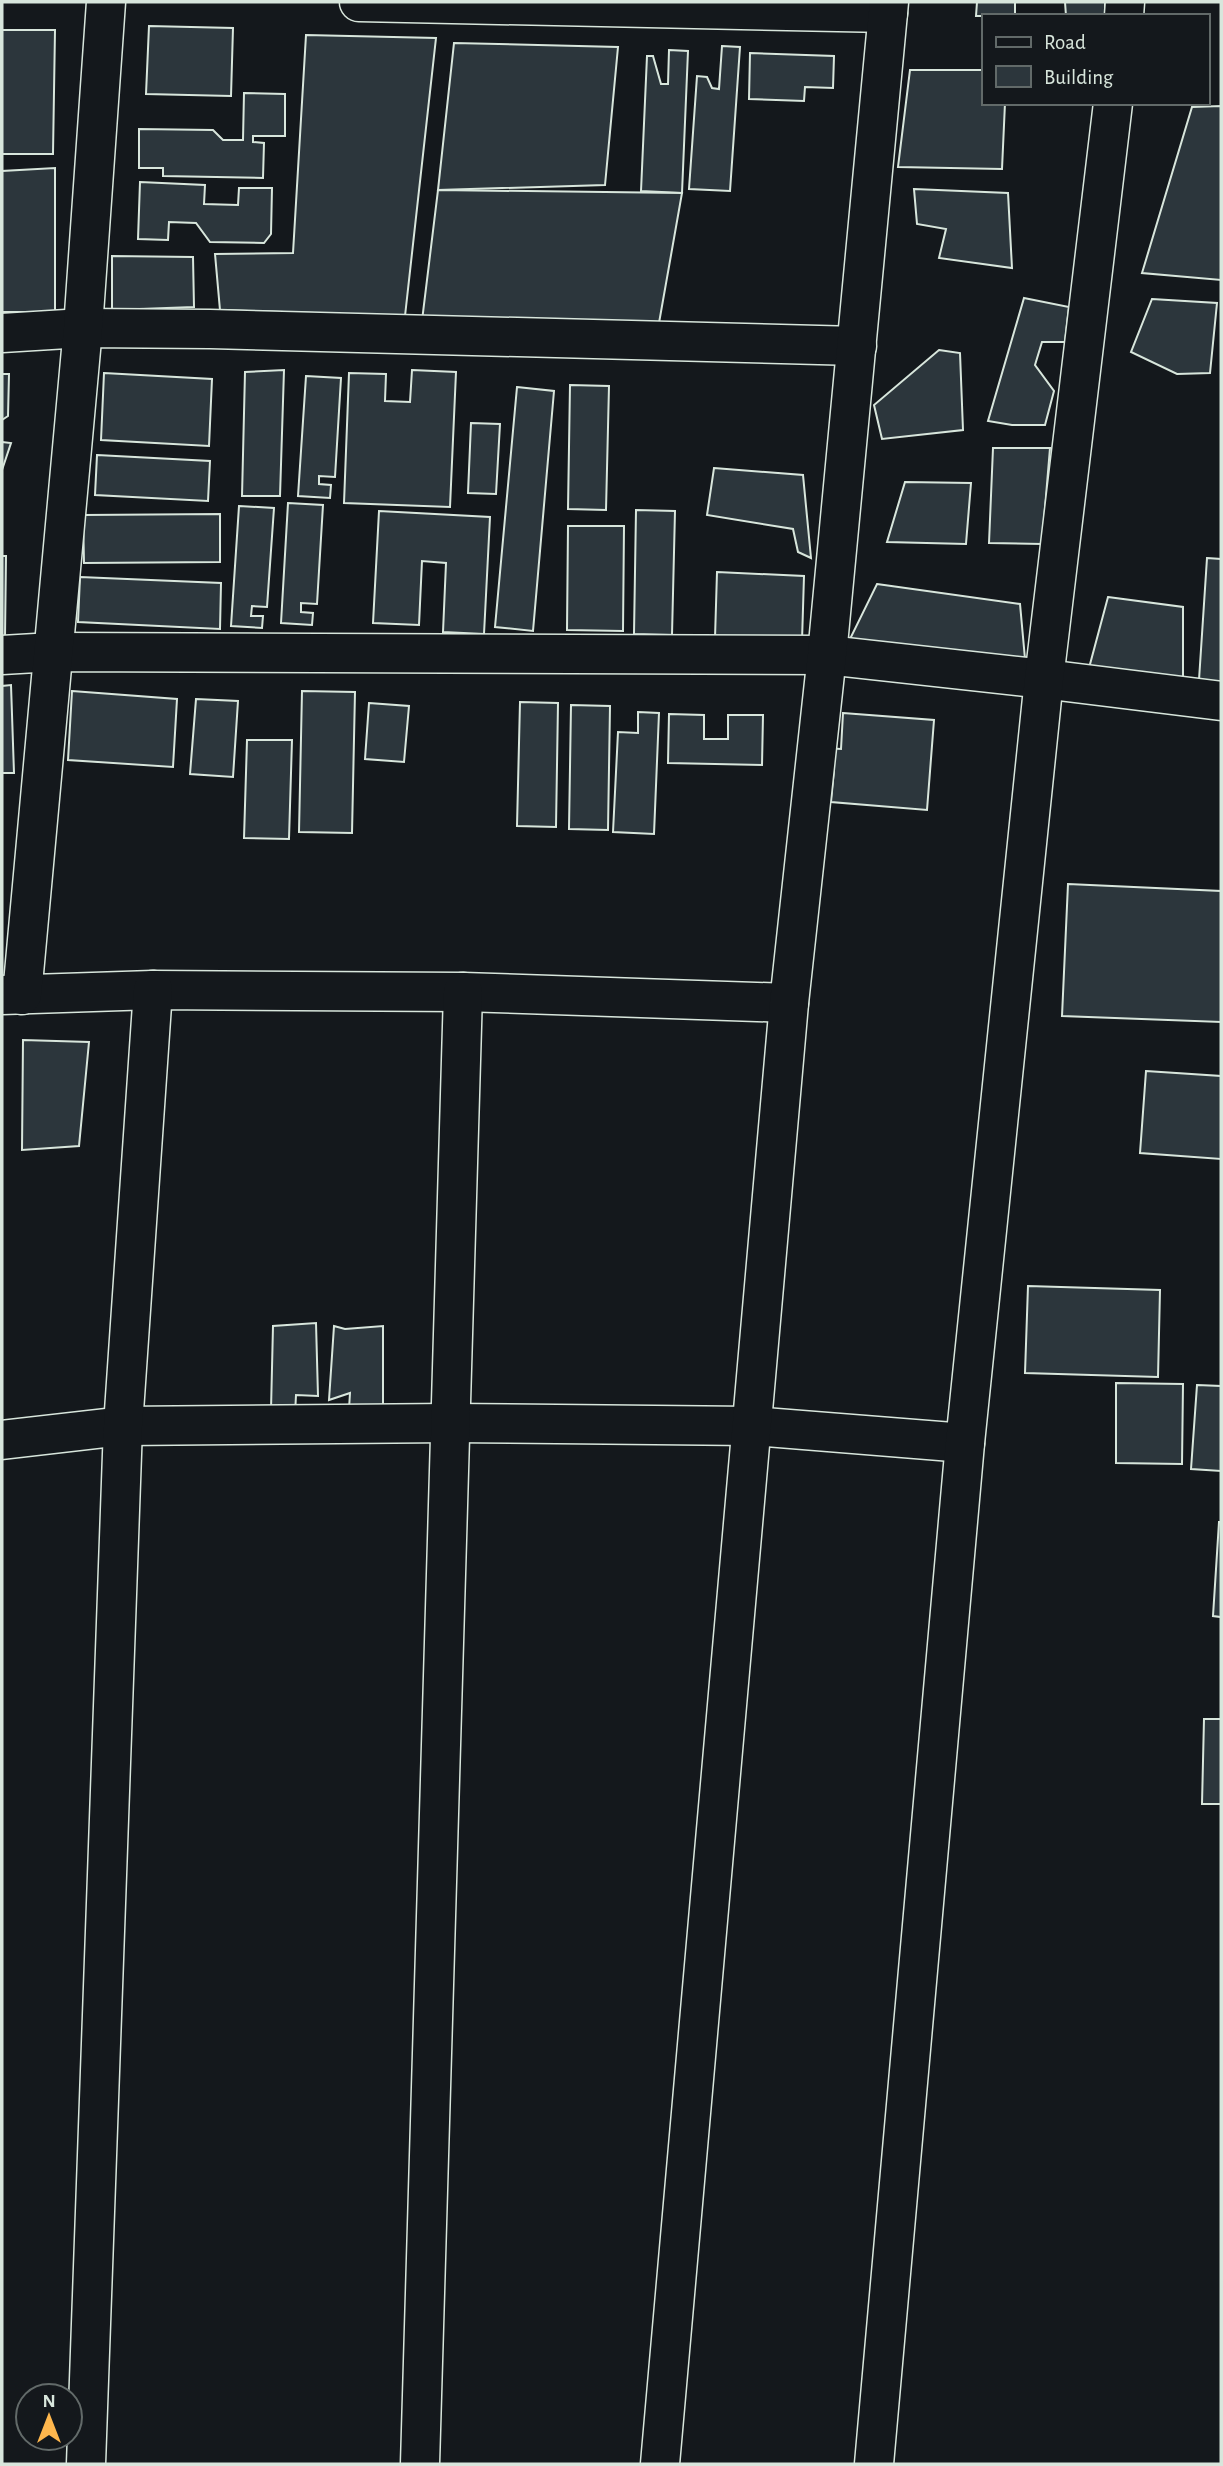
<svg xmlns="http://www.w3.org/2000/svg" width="1223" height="2466" viewBox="0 0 1223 2466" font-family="'Alegreya Sans',sans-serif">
  <rect width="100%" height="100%" fill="#14181c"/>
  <g fill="#2c363c" stroke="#d8e6dc" stroke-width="2">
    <polygon points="977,2 1015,2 1015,16 976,16"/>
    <polygon points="1065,2 1105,2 1105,16 1066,16"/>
    <polygon points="149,26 233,28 231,96 146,94"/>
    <polygon points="2,30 55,30 53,154 2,154"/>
    <polygon points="306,35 436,38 405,316 220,310 215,254 293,253"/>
    <polygon points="454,43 618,47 605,185 438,190"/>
    <polygon points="722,46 740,47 730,191 689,189 697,76 707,77 712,88 719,89"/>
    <polygon points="669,50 688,51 682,193 641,191 647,56 653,56 661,84 668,84"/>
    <polygon points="750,53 834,56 833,88 805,87 804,101 749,99"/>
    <polygon points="910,70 983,70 983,103 1005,103 1002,169 898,167"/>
    <polygon points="244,93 285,94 285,136 253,136 253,142 264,143 263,178 163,176 163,168 139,168 139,129 213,130 223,140 243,140"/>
    <polygon points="1221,106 1221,280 1142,273 1192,107"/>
    <polygon points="55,168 55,312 2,312 2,171"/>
    <polygon points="140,182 205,185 204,204 238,205 239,188 272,188 271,234 264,243 210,242 196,223 169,222 168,240 138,239"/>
    <polygon points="914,189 1008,193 1012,268 939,258 946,229 917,224"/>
    <polygon points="438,190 682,193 659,323 421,329"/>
    <polygon points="112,256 193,257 194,307 112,310"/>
    <polygon points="1024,298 1069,307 1065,342 1042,342 1035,365 1054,391 1045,425 1012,425 988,421"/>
    <polygon points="1152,299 1217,303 1210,373 1177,374 1131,352"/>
    <polygon points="939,350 960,353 963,430 882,439 874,405"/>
    <polygon points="284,370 280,496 242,496 245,372"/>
    <polygon points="412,370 456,372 450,507 344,503 349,373 386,374 385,401 410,402"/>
    <polygon points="104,373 212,379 209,446 101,440"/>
    <polygon points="2,374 9,374 8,416 2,420"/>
    <polygon points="306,376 341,378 335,477 319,476 319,484 331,485 330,498 298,496"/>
    <polygon points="570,385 609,386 606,510 568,509"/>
    <polygon points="517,387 554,391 533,631 495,627"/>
    <polygon points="471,423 500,424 496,494 468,493"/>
    <polygon points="2,442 11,443 2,470"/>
    <polygon points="993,448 1050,448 1042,544 989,543"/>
    <polygon points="97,455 210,461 208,501 95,495"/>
    <polygon points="714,468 803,475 811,558 798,552 793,529 707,515"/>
    <polygon points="905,482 971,483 966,544 887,542"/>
    <polygon points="288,503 323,505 317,604 301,603 301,612 313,613 312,625 281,623"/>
    <polygon points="239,506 274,508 267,607 252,606 251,616 263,616 262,628 231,626"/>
    <polygon points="636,510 675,511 672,635 634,634"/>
    <polygon points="379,511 490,517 484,634 443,632 446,563 422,561 419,625 373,623"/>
    <polygon points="220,514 220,562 84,563 83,515"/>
    <polygon points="568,526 624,526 623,631 567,630"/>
    <polygon points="2,556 6,556 5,637 2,637"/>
    <polygon points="1207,558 1221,559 1221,682 1199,680"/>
    <polygon points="717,572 804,576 802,641 715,638"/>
    <polygon points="80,577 221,583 220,629 78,622"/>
    <polygon points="877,584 1020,604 1025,659 847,645"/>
    <polygon points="1108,597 1183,607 1183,684 1089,668"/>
    <polygon points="11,685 14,773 2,773 2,686"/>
    <polygon points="72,691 177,699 173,767 68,760"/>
    <polygon points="302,691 355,692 352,833 299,832"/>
    <polygon points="196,699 238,701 233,777 190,774"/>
    <polygon points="520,702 558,703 556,827 517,826"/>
    <polygon points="369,703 409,706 404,762 365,759"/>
    <polygon points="571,705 610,706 608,830 569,829"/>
    <polygon points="638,712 659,713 654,834 613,832 618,732 638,733"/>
    <polygon points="843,713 934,720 927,810 831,802 834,770 823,769 825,748 841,749"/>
    <polygon points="669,714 704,715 704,739 728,739 728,715 763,715 762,765 668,763"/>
    <polygon points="247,740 292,740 289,839 244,838"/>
    <polygon points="1068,884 1221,891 1221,1022 1062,1016"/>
    <polygon points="23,1040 89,1042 79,1146 22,1150"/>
    <polygon points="1146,1071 1221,1076 1221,1159 1140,1153"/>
    <polygon points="1028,1286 1160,1290 1158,1377 1025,1373"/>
    <polygon points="316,1323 318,1396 296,1395 295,1415 271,1410 273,1326"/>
    <polygon points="334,1326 345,1329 383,1326 383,1410 349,1409 350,1393 329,1400"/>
    <polygon points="1116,1383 1183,1384 1182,1464 1116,1463"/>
    <polygon points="1197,1385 1221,1386 1221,1471 1191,1469"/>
    <polygon points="1219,1522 1221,1522 1221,1617 1213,1616"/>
    <polygon points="1204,1719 1221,1719 1221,1804 1202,1804"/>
  </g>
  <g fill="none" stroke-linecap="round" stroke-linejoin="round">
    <g stroke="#d8e6dc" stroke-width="41">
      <g id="minor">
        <polyline points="359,2 888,13"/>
        <polyline points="1124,16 1125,2"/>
        <polyline points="2,333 83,328 210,329 857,346"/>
        <polyline points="2,655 53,652 827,655 1044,679 1221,701"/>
        <polyline points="2,995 153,990 463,992 789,1003"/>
        <polyline points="22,995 83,328 106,2"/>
        <polyline points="2,1440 123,1426 450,1423 752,1426 965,1443"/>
        <polyline points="86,2464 123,1426 153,990"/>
        <polyline points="420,2464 463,992"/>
        <polyline points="660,2464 789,1003 827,655 889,2"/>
        <polyline points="874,2464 965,1443 1044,679 1113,103"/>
      </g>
    </g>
    <use href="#minor" stroke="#14181c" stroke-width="38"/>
  </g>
  <rect width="1223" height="2466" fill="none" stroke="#d8e6dc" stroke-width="7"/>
  <rect x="982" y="14" width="228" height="91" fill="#14181c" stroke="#626a69" stroke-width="2"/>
  <rect x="996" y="37" width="35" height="10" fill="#14181c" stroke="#626a69" stroke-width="2"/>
  <text x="1044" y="49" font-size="21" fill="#d8e6dc">Road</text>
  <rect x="996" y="66" width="35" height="21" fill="#2c363c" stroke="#626a69" stroke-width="2"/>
  <text x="1044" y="84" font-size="21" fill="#d8e6dc">Building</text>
  <g transform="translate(49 2417)"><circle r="33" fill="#14181c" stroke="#626a69" stroke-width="2"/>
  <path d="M0-5L12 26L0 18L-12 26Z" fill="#ffb74d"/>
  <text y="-10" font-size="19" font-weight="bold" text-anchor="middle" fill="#d8e6dc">N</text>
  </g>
</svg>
